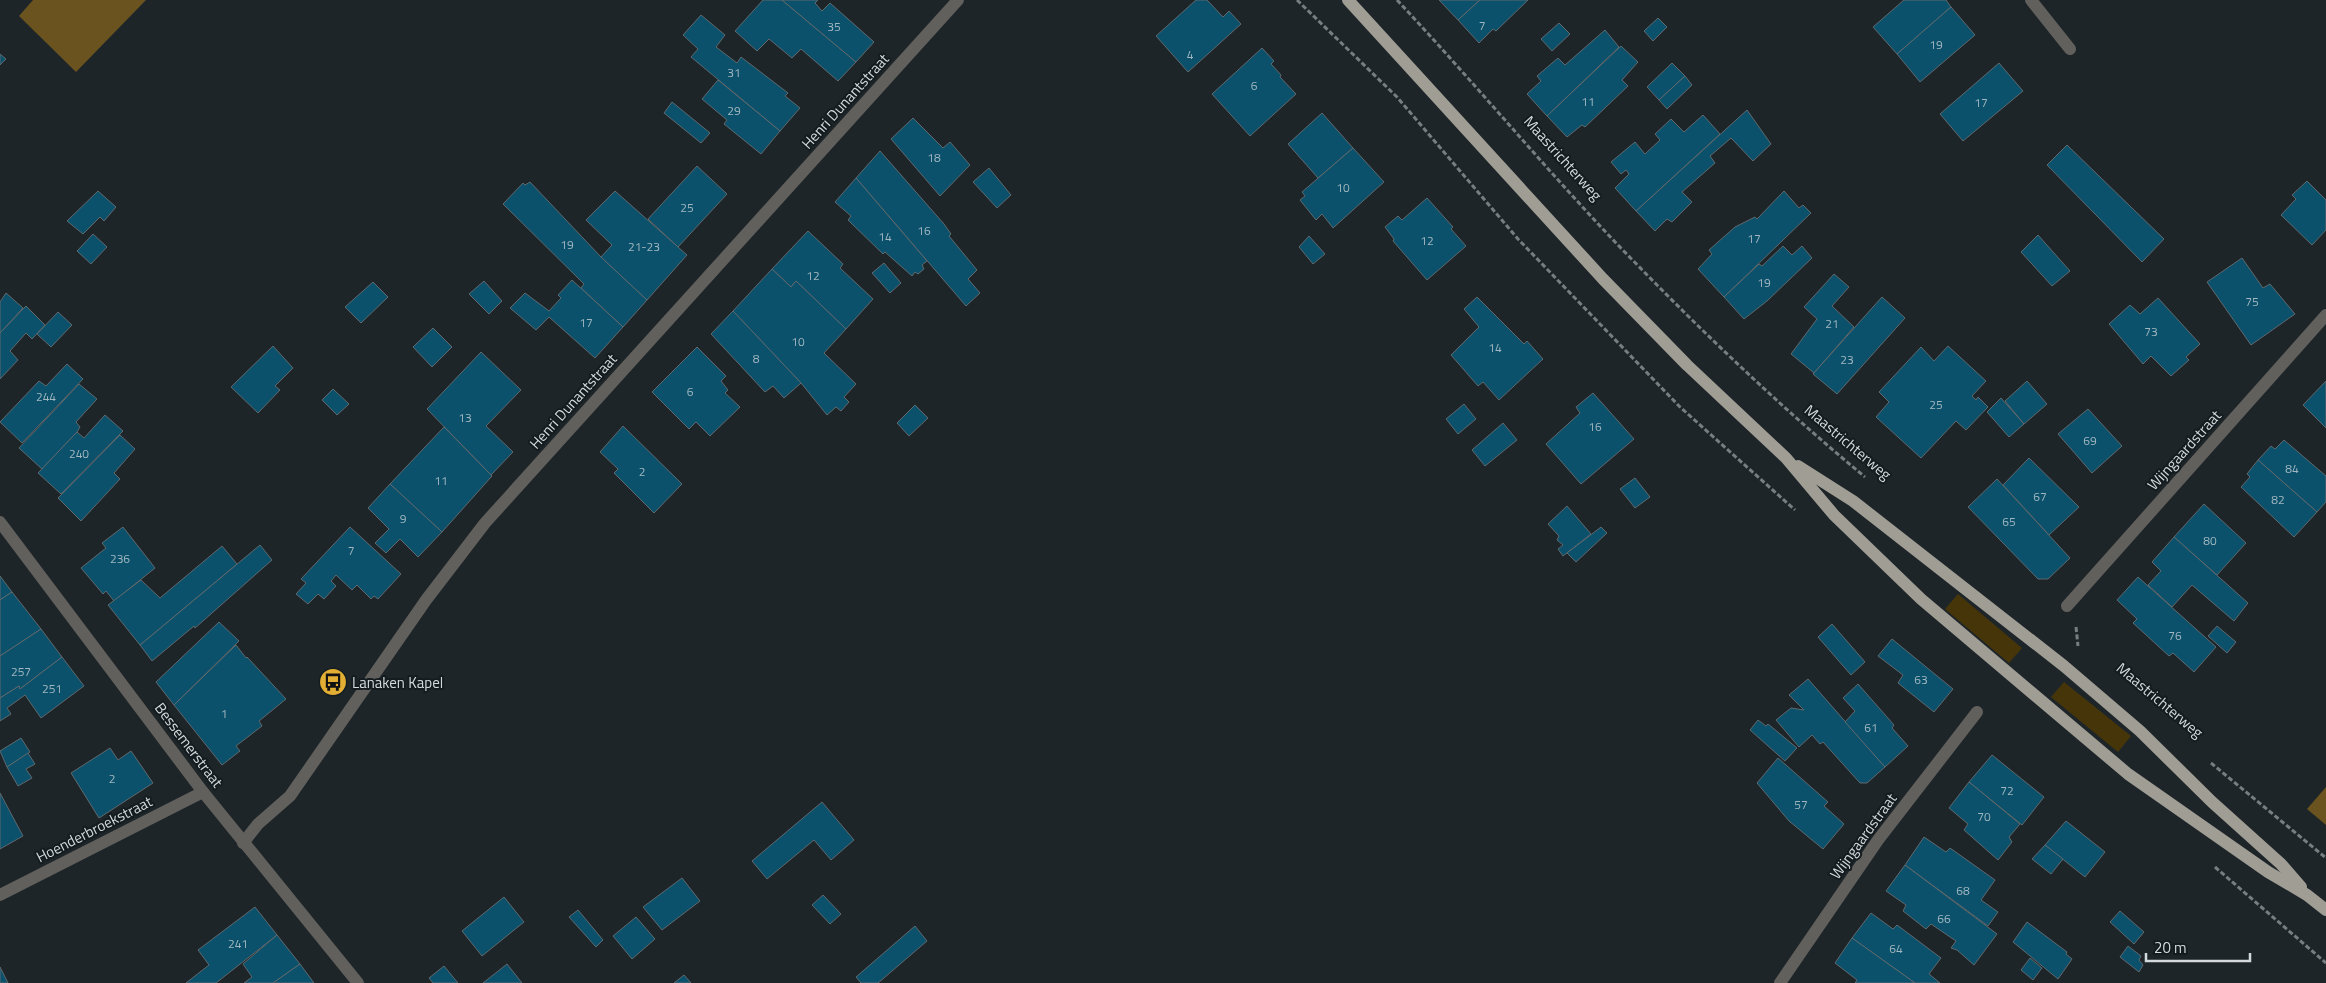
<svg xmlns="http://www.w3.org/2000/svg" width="2326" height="983" viewBox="0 0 2326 983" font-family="'Titillium Web',sans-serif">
  <rect width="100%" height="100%" fill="#1d2529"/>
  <g fill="#47350a">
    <polygon points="1958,594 2022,648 2009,663 1945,609"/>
    <polygon points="2064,682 2131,736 2118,752 2051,697"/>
  </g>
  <g fill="#6a531e">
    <polygon points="33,0 146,0 76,72 19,16"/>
    <polygon points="2326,787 2326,825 2307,809"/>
  </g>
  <g fill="#0b516b" stroke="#5f696e">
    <polygon points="763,0 782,0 856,62 838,81 801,49 792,58 769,39 757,51 735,31"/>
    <polygon points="782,0 818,0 815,3 822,11 830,3 874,42 856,62"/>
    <polygon points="1196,0 1207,0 1223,17 1229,11 1241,24 1188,72 1156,36"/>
    <polygon points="1439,0 1480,0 1458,20"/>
    <polygon points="1528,0 1496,31 1493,29 1479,43 1458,20 1480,0"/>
    <polygon points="1904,0 1946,0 1951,7 1897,54 1873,27"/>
    <polygon points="1951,7 1975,35 1920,82 1897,54"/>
    <polygon points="701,15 725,35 716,47 737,63 741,57 788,93 785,96 800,108 780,131 691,57 698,49 683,35"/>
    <polygon points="1658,18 1667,27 1653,41 1644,31"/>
    <polygon points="1559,23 1570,34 1552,51 1541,39"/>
    <polygon points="1605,30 1619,47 1547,116 1527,94 1541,81 1537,76 1558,58 1565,65"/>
    <polygon points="1621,46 1638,62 1622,80 1628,86 1585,127 1582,125 1567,137 1547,116"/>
    <polygon points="1262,48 1274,61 1271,64 1281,75 1280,77 1296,94 1250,136 1212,94"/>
    <polygon points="0,54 6,59 0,65"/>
    <polygon points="1672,63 1685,76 1659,100 1647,87"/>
    <polygon points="1999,63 2023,91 1963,141 1940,114"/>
    <polygon points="1685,76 1692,85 1667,109 1659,100"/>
    <polygon points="718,80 780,131 761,154 724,124 727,120 702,99"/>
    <polygon points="672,102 710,133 701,143 664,113"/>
    <polygon points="1747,110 1771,144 1753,161 1731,138 1710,156 1715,163 1682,192 1692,202 1672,222 1667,219 1655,231 1636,211"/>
    <polygon points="1322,113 1353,148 1318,178 1288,144"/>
    <polygon points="1703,115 1720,134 1636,211 1615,188 1629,174 1626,170 1621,174 1611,162 1635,142 1645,154 1660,140 1655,134 1671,119 1684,132"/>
    <polygon points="913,118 943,148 950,142 970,165 940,196 891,139"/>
    <polygon points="2067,145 2164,239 2142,262 2047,165"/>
    <polygon points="1353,148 1384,182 1333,228 1322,214 1316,220 1300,200 1305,196 1302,192"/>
    <polygon points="880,151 944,224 951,234 949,236 977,270 968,279 980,293 966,306 856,178"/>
    <polygon points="697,166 727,194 678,247 648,219"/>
    <polygon points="989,168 1011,195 997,208 973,182"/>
    <polygon points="856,178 927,261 922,265 924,269 918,274 915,272 912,276 885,252 883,254 848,220 851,216 835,202"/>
    <polygon points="2307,181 2326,200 2326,230 2312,245 2281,215 2296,199 2292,195"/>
    <polygon points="530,182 601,257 647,300 623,327 581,288 584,284 503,204 523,183 525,185"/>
    <polygon points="98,191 116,207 104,221 100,217 83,234 67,221"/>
    <polygon points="615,191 687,255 647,300 601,257 612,245 586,220"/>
    <polygon points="1784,191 1799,208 1803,205 1811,213 1724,297 1698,269 1712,254 1709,250 1735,227 1755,217 1757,219"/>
    <polygon points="1427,198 1453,227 1451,229 1466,246 1427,280 1393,241 1394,239 1385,227 1398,216 1402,220"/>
    <polygon points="808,231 843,264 840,268 873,299 846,329 796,281 791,287 772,269"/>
    <polygon points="93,234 107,247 91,264 77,251"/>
    <polygon points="2038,235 2070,271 2052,286 2021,252"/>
    <polygon points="1309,236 1325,254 1313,264 1299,247"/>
    <polygon points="1783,246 1792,255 1802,246 1812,258 1767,301 1744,319 1724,297 1759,264 1762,266"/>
    <polygon points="2242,258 2263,288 2270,284 2295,314 2251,345 2207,282"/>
    <polygon points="884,263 901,283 890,293 872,273"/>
    <polygon points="772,269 791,287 796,281 846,329 824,353 856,384 844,397 849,402 841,411 836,407 827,415 801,383 733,311"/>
    <polygon points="1834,274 1849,287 1832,306 1854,327 1814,373 1791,354 1817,319 1804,307"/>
    <polygon points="572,280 623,327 595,358 549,317 536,330 510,308 525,293 549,311 561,298 558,295"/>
    <polygon points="484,281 502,301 489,314 469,294"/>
    <polygon points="373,282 388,297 361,323 345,307"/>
    <polygon points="6,293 23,308 0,333 0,302"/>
    <polygon points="1477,297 1524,344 1527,341 1543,359 1499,400 1483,382 1478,386 1451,355 1479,327 1464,309"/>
    <polygon points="1882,297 1905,318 1837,394 1813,374"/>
    <polygon points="2158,298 2200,344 2186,357 2189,360 2171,376 2151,356 2143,364 2109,324 2130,305 2140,314"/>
    <polygon points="26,306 45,325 32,339 26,333 10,351 18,360 0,379 0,333"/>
    <polygon points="733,311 801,383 784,398 773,386 765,392 711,334"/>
    <polygon points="58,312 72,325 51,347 37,334"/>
    <polygon points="433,328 452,347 432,367 413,347"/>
    <polygon points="273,346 293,368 275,386 280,390 258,413 231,387"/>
    <polygon points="1948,346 1986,381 1972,396 1976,400 1978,397 1988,407 1966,430 1956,421 1921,458 1876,417 1889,402 1879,392 1921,347 1934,361"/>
    <polygon points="697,347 726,376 721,381 728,390 725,393 740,407 710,436 696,422 689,429 652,392"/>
    <polygon points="481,352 521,390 486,426 513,452 491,475 427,409"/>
    <polygon points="67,364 83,379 22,443 0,422 39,381 46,386"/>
    <polygon points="2027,381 2047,404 2024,424 2005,401"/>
    <polygon points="2326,381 2326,428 2303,405"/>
    <polygon points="79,384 97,399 76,422 80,427 77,432 42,469 19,448"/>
    <polygon points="333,389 349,404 337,415 322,400"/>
    <polygon points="1593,393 1634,439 1581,484 1546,444 1580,413 1576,407"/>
    <polygon points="2001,398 2024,424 2009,437 1987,412"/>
    <polygon points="1464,404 1476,419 1458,434 1446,419"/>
    <polygon points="915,405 928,418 909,436 897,423"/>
    <polygon points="2088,409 2122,446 2092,473 2058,434"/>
    <polygon points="105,415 123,431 61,494 38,473 77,432 84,438"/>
    <polygon points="1503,423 1517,440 1485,466 1472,450"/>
    <polygon points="623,426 682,484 654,513 614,473 618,469 600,452"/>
    <polygon points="444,427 492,476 442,532 390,484"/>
    <polygon points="120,435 135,449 114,473 120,479 81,521 58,498"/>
    <polygon points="2284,440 2326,476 2326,502 2317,512 2258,460 2271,446 2275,449"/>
    <polygon points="2029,458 2079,507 2049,535 2003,485"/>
    <polygon points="2258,460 2317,512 2294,537 2241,487 2250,477 2247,474"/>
    <polygon points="1635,478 1650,497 1635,508 1620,489"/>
    <polygon points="1997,479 2070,558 2048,579 2038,579 1968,507"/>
    <polygon points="390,484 442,532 418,557 400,539 386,553 375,543 389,529 368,508"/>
    <polygon points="2204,504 2246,543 2217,575 2174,537"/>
    <polygon points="1567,506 1591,534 1563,556 1558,549 1563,545 1557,540 1559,536 1548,524"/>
    <polygon points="123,527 155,568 114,601 106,591 103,594 81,568 106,548 102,543"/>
    <polygon points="350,527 401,574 378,599 374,596 371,599 357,585 352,590 336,575 331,581 336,586 324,599 318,594 308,604 296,594 306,583 301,579"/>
    <polygon points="1601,527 1607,533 1576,562 1567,553"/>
    <polygon points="2174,537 2248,603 2234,621 2192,585 2172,607 2148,585 2161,571 2152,562"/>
    <polygon points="260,545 272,560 195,628 194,626 152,661 140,645"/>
    <polygon points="222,546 237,564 140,645 108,605 141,580 160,598"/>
    <polygon points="0,576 12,592 0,600"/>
    <polygon points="2138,577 2216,647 2194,672 2173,653 2169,656 2133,623 2137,619 2117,600"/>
    <polygon points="12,592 41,629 0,656 0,600"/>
    <polygon points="219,622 239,641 174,705 156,682"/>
    <polygon points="1832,624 1865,662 1851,675 1818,637"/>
    <polygon points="2217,626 2236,642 2227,653 2208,636"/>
    <polygon points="41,629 62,657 20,689 19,686 0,698 0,656"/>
    <polygon points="1892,639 1953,689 1934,712 1898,683 1903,675 1878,656"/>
    <polygon points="236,645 246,658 247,657 286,699 259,721 262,726 236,746 240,751 222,765 174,705"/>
    <polygon points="62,657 84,686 41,718 25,695 7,708 11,714 0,721 0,698 19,686 20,689"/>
    <polygon points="1808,679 1885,767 1867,783 1860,783 1823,742 1820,744 1812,735 1799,747 1776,720 1791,708 1804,710 1789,695"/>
    <polygon points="1858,684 1894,725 1892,728 1908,746 1885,767 1845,722 1855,711 1843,698"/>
    <polygon points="1758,720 1766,726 1768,724 1797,748 1785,761 1750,730"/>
    <polygon points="21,738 30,752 7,767 0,751"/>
    <polygon points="110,748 118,760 131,751 153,783 99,818 71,773"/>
    <polygon points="28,753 35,764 26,769 32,778 18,786 7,767"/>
    <polygon points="1992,755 2044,797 2022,825 1969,782"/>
    <polygon points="1778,758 1828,802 1824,806 1844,824 1823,849 1789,821 1757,783"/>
    <polygon points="1969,782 2020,824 2009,837 2012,842 1998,860 1964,830 1968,824 1949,808"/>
    <polygon points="0,793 23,836 0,849"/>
    <polygon points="822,802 854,840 831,860 814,840 767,879 752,861"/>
    <polygon points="2066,821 2105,852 2085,877 2045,845"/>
    <polygon points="1924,837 1946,852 1950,848 1995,880 1981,900 1998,912 1988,926 1905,865"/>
    <polygon points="2045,845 2063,859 2051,874 2032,859"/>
    <polygon points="1905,865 1997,934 1974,965 1957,950 1951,948 1956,941 1931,924 1926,929 1903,911 1906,905 1886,891"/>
    <polygon points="682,878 700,901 662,930 643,907"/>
    <polygon points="823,895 841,914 830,924 812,905"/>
    <polygon points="504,897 524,922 482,956 462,931"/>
    <polygon points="255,907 277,935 216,983 186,983 209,965 198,950"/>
    <polygon points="578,910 603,940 596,947 569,917"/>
    <polygon points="2120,911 2144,932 2134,944 2110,922"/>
    <polygon points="1871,913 1893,929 1897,925 1941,958 1929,974 1940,983 1915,983 1852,938"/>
    <polygon points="636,917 655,939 632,959 613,936"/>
    <polygon points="2027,922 2067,952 2066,954 2072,959 2058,979 2013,942"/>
    <polygon points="915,926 927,941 878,983 861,983 856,977"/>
    <polygon points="277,935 300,964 273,983 244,983 252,977 243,964"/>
    <polygon points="1852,938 1915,983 1855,983 1857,980 1835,963"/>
    <polygon points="2128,946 2141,956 2139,960 2143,965 2139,972 2120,957"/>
    <polygon points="2030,958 2042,968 2033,980 2021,970"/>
    <polygon points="300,964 314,983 273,983"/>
    <polygon points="507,964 522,983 483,983"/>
    <polygon points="444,966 458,983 433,983 429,978"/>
    <polygon points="0,967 8,983 0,983"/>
    <polygon points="684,975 691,983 674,983"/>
  </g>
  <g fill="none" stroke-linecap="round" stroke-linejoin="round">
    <g stroke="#777e81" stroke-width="3" stroke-dasharray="5 2.5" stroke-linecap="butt">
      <polyline points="1297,0 1397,97 1518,239 1680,407 1795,510"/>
      <path d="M1397,0C1472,80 1542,165 1617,244C1696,326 1778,405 1865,477"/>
      <polyline points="2076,627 2078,646"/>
      <polyline points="2211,763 2326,858"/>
      <polyline points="2215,867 2326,963"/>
    </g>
    <g stroke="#62605c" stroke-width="12">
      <polyline points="2031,0 2070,49"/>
      <polyline points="0,522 203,792 358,983"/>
      <polyline points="2067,606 2326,315"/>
      <polyline points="243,843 258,824 290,796 426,600 485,523 958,0"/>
      <polyline points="0,895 203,792"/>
      <polyline points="1780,983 1878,840 1977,712"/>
    </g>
    <g stroke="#a09d95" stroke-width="12">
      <polyline points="1348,0 1603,279 1687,365 1786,458 1834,515 1921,599 2128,774 2268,872 2307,895 2326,910"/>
      <polyline points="1798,466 1853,501 2064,666 2140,731 2212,802 2281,864 2301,887"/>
    </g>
  </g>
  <defs>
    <g id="bus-disc" transform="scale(1.4375)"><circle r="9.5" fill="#e2af34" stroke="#141c20"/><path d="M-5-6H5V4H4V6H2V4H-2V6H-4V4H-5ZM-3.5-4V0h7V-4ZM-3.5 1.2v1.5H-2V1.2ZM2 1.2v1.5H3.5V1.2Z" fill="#111"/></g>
  </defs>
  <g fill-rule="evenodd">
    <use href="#bus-disc" x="333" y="682"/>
  </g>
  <g text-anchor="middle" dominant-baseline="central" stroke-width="4" stroke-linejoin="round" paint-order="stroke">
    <g font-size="12" fill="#a2b7c0">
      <text x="1482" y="25">7</text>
      <text x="834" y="26">35</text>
      <text x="1936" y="44">19</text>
      <text x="1190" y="54">4</text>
      <text x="734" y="72">31</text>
      <text x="1254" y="85">6</text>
      <text x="1588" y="101">11</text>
      <text x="1981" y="102">17</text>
      <text x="734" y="110">29</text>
      <text x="934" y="157">18</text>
      <text x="1343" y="187">10</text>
      <text x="687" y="207">25</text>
      <text x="924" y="230">16</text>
      <text x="885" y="236">14</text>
      <text x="1754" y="238">17</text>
      <text x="1427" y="240">12</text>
      <text x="567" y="244">19</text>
      <text x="644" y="246">21-23</text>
      <text x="813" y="275">12</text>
      <text x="1764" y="282">19</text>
      <text x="2252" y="301">75</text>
      <text x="586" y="322">17</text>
      <text x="1832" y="323">21</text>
      <text x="2151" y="331">73</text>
      <text x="798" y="341">10</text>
      <text x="1495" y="347">14</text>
      <text x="756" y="358">8</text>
      <text x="1847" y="359">23</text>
      <text x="690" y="391">6</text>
      <text x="46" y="396">244</text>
      <text x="1936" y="404">25</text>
      <text x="465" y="417">13</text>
      <text x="1595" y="426">16</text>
      <text x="2090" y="440">69</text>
      <text x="79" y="453">240</text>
      <text x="2292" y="468">84</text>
      <text x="642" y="471">2</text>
      <text x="441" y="480">11</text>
      <text x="2040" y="496">67</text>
      <text x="2278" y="499">82</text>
      <text x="403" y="518">9</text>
      <text x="2009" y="521">65</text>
      <text x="2210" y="540">80</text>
      <text x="351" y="550">7</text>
      <text x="120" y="558">236</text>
      <text x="2175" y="635">76</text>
      <text x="21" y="671">257</text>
      <text x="1921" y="679">63</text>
      <text x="52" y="688">251</text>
      <text x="224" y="713">1</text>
      <text x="1871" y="727">61</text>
      <text x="112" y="778">2</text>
      <text x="2007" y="790">72</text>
      <text x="1801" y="804">57</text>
      <text x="1984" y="816">70</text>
      <text x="1963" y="890">68</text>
      <text x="1944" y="918">66</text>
      <text x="238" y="943">241</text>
      <text x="1896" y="948">64</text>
    </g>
    <g font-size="15" fill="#d4d9dc" stroke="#141c20">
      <text transform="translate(845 101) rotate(-48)">Henri Dunantstraat</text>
      <text transform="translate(1563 158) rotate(48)">Maastrichterweg</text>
      <text transform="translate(573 401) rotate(-48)">Henri Dunantstraat</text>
      <text transform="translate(1848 442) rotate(40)">Maastrichterweg</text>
      <text transform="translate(2184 450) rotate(-48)">Wijngaardstraat</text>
      <text transform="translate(2160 700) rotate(40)">Maastrichterweg</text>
      <text transform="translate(189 745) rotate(53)">Bessemerstraat</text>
      <text transform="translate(94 829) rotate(-27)">Hoenderbroekstraat</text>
      <text transform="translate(1863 836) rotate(-54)">Wijngaardstraat</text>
    </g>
    <g font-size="15" fill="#d4d9dc" stroke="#141c20" text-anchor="start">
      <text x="352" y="682">Lanaken Kapel</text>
    </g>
  </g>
  <path d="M2146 953v8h104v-8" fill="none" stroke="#d4d9dc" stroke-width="2.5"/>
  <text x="2154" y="953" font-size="15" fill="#d4d9dc" stroke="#141c20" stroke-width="4" paint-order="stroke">20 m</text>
</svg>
